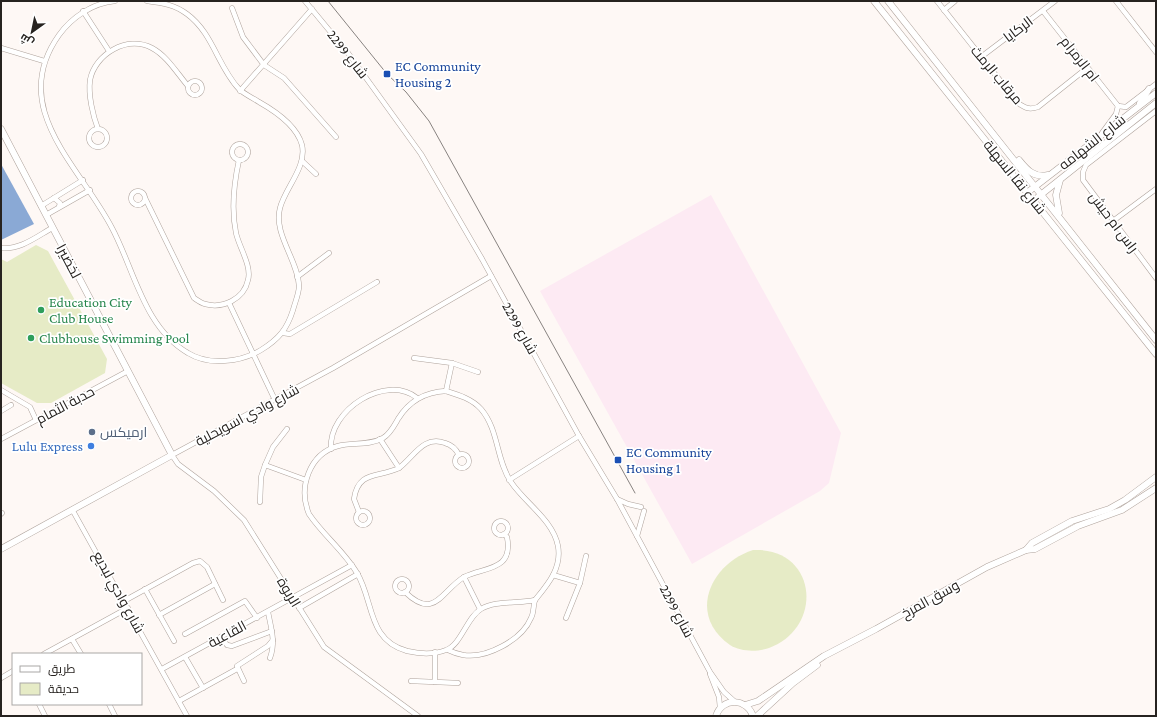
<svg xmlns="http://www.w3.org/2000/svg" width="1157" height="717" viewBox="0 0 1157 717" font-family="'Crimson Pro',Cairo,serif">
  <rect width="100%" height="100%" fill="#fef8f5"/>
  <polygon fill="#fdeaf3" points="711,195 841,433 829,483 820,491 692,564 540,291"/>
  <g fill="#e6ebc6">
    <polygon points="36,245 48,251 107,359 105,373 51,403 37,403 1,383 1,259 7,262"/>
    <path d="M753,550C817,547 825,627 769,648C757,652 741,652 730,645C687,615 710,564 753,550Z"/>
  </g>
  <polygon fill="#8aa9d5" points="1,164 34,224 1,240"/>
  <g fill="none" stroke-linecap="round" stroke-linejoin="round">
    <g stroke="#afa39c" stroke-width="5.5">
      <g id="street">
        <path d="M115,1C93,3 72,17 59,35C7,108 80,166 112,228C134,269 144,328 188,353C209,366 241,362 261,350C279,339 287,329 293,310C295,302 299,294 299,286C298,260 273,234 280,208C285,188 307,167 302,145C297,126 275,111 259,102C253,98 244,94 239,89C218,67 213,33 187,14C175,5 163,3 147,1"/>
        <polyline points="305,1 348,53 421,154 482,259 579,436 617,499 710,672 724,692 734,701"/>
        <path d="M937,1L1018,103C1025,108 1029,110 1038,107L1087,68"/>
        <polyline points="1116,1 1156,52"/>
        <polyline points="232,8 243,37 264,65 284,78 336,137"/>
        <polyline points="944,10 955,1"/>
        <polyline points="83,11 109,51"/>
        <polyline points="1043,11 1118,106 1126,107 1156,84"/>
        <polyline points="1,48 44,61"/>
        <polyline points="981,57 1055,1"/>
        <circle cx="195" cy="88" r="7"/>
        <polyline points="240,91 312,9"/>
        <polyline points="1156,111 1086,165 1083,172 1083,180 1156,278"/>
        <path d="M98,129C93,116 88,95 90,80C95,54 127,35 152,48C167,56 177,73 188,86"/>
        <circle cx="98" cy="138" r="9"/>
        <polyline points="1102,133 1116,114 1118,106"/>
        <circle cx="240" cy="152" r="8"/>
        <polyline points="302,161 316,174"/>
        <circle cx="138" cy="198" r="7"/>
        <polyline points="54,198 60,203 59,207"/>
        <path d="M145,198L194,298C197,300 201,303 205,304C223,309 244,299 248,280C252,266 239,247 236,233C231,209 234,183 239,160"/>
        <polyline points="41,206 83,180"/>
        <polyline points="46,215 90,190"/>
        <polyline points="1113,221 1156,189"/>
        <path d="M1,248C20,250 36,237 52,228"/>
        <polyline points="297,277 329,253"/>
        <polyline points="229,303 275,400"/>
        <polyline points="283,333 290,334 377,282"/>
        <polyline points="414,358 452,363 446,391"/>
        <polyline points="452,363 478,372"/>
        <polyline points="1,390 30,407 36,420"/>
        <path d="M446,391C459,395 472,399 481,409C499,430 496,460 511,482C525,503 553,520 558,546C562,568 548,584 535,600C518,604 496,600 481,609C467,617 461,645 446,650C433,655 420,654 407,651C367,640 374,601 357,573C344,551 323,535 309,514C298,488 309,454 338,446C352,442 369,446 383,438C390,434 394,426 398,419C409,401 425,392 446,391Z"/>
        <polyline points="1,411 11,405"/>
        <polyline points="1,439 128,371"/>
        <path d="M331,449C328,410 386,373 417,398"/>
        <circle cx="462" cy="461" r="7"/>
        <polyline points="265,465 273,447 287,429"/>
        <path d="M399,468C414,457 423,435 445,443C452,445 456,449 459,455"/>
        <polyline points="509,480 579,436"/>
        <polyline points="617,499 628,504 641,507"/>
        <polyline points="260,502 261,477 265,465 306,480"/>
        <circle cx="363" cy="518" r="7"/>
        <polyline points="73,511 187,716"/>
        <path d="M359,512L354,499C358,470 379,478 399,468L380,439"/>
        <polyline points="1,514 2,513"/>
        <circle cx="501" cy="528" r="7"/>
        <polyline points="637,536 644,511"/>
        <polyline points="553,575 580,583 566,618"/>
        <path d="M464,577C484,567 514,571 507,537L504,534"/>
        <circle cx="402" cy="586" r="7"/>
        <polyline points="580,583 586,556"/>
        <polyline points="145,589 174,641"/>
        <path d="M405,592C435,621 441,591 464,577L480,609"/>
        <polyline points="124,601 193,563 200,561 207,567 223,600"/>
        <polyline points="299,608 358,574"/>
        <path d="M268,612C271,628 276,642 270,658"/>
        <polyline points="159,615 215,584"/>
        <polyline points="185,634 245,601 257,618"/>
        <polyline points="221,637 227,645 232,646 272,631"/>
        <polyline points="72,639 81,654"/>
        <path d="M448,650C452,652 458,654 463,655C486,659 522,640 531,618C534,613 533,606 535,600"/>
        <polyline points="44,654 128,608"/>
        <polyline points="185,657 203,688"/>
        <polyline points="162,669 352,565"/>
        <polyline points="710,674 719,697 720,708"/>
        <polyline points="1,678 13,671"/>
        <polyline points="244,681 237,666 268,646 273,640"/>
        <polyline points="411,681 435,682 435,652"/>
        <polyline points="435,682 458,683"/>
        <polyline points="179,701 237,669"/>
        <polyline points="39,704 45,716"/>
        <polyline points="109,704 115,716"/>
        <polyline points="418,716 324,647 244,520 214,491 178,464 172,455 333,368 491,276"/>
      </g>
    </g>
    <g stroke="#afa39c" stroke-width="7">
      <g id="secondary">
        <polyline points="874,1 1156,354"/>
        <polyline points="888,1 1156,340"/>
        <polyline points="1140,103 1149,89"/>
        <polyline points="1,129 172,455 1,549"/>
        <path d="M1019,160C1027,170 1034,178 1048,175"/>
        <polyline points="1028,192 1156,93"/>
        <polyline points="1038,197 1156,103"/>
        <polyline points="1059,213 1056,195 1060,180"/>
        <polyline points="1026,550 1032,543 1072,521 1109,509 1125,500 1156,477"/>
        <polyline points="745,705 758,701 824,656 876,629 987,567 1026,550 1035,549 1078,526 1122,510 1156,488"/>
        <path d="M716,716C722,697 747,698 753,716"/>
        <polyline points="757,716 793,683 817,665"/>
      </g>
    </g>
    <use href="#street" stroke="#fff" stroke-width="4.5"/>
    <use href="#secondary" stroke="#fff" stroke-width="6"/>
    <polyline stroke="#888380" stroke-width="1" points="328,1 387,74 406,92 429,121 635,493"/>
  </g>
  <g fill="#1a4fb4" stroke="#fff" stroke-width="1.5">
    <rect x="383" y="70" width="8" height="8" rx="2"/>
    <rect x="614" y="456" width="8" height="8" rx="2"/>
  </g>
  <g fill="#2e9e5b" stroke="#fff" stroke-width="1.5">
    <circle cx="41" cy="310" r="4"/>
    <circle cx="31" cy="338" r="4"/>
  </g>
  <circle fill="#5c6f8a" stroke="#fff" stroke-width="1.5" cx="92" cy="432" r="4"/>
  <circle fill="#3f7fe0" stroke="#fff" stroke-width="1.5" cx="91" cy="446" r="4"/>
  <g text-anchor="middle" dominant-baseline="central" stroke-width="3.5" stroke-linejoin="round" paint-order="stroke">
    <g font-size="14" fill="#272320" stroke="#fff">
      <text transform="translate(1018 29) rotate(-37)">الركايا</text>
      <text transform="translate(348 54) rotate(52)">شارع 2299</text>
      <text transform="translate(1080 59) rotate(52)">ام الرمرام</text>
      <text transform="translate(997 75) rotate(50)">مرقاب الرمث</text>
      <text transform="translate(1092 142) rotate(-38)">شارع الشهامه</text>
      <text transform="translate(1015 177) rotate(51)">شارع نقا السهلة</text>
      <text transform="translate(1114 222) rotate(53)">راس ام حيش</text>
      <text transform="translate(69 261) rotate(62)">لخضيرا</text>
      <text transform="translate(520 328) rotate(61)">شارع 2299</text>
      <text transform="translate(65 405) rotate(-28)">حدبة الثمام</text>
      <text transform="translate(247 415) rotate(-28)">شارع وادي اسويحلية</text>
      <text transform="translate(119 592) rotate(61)">شارع وادي لبديع</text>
      <text transform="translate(289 592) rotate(59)">الربوة</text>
      <text transform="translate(930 599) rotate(-29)">وسق المرخ</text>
      <text transform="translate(677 611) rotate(62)">شارع 2299</text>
      <text transform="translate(227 634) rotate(-28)">القاعية</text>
    </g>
    <g font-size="14" fill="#164399" stroke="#fff" text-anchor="start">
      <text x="395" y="66">EC Community<tspan x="395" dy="16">Housing 2</tspan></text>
      <text x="626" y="452">EC Community<tspan x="626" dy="16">Housing 1</tspan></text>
    </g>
    <g font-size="14" fill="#27864d" stroke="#fff" text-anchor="start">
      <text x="49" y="302">Education City<tspan x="49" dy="16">Club House</tspan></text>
      <text x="39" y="338">Clubhouse Swimming Pool</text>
    </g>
    <g font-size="14" fill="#4e5e75" stroke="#fff" text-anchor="start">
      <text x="100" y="432">ارميكس</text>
    </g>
    <g font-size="14" fill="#366cbe" stroke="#fff" text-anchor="end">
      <text x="83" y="446">Lulu Express</text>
    </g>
  </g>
  <rect width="1157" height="717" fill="none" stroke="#272320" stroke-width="4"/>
  <rect x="12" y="653" width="130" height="52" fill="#ffffff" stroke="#a9a7a6"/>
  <rect x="20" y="666" width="20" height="6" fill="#ffffff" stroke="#a9a7a6"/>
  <text x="48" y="673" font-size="12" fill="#272320">طريق</text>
  <rect x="20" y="683" width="20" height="12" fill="#e6ebc6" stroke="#a9a7a6"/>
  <text x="48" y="693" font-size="12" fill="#272320">حديقة</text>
  <g transform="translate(32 32) rotate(213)" stroke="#ffffff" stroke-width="3" paint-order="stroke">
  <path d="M0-3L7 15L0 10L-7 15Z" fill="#272320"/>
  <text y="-6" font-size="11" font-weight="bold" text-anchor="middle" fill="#272320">ش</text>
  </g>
</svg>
